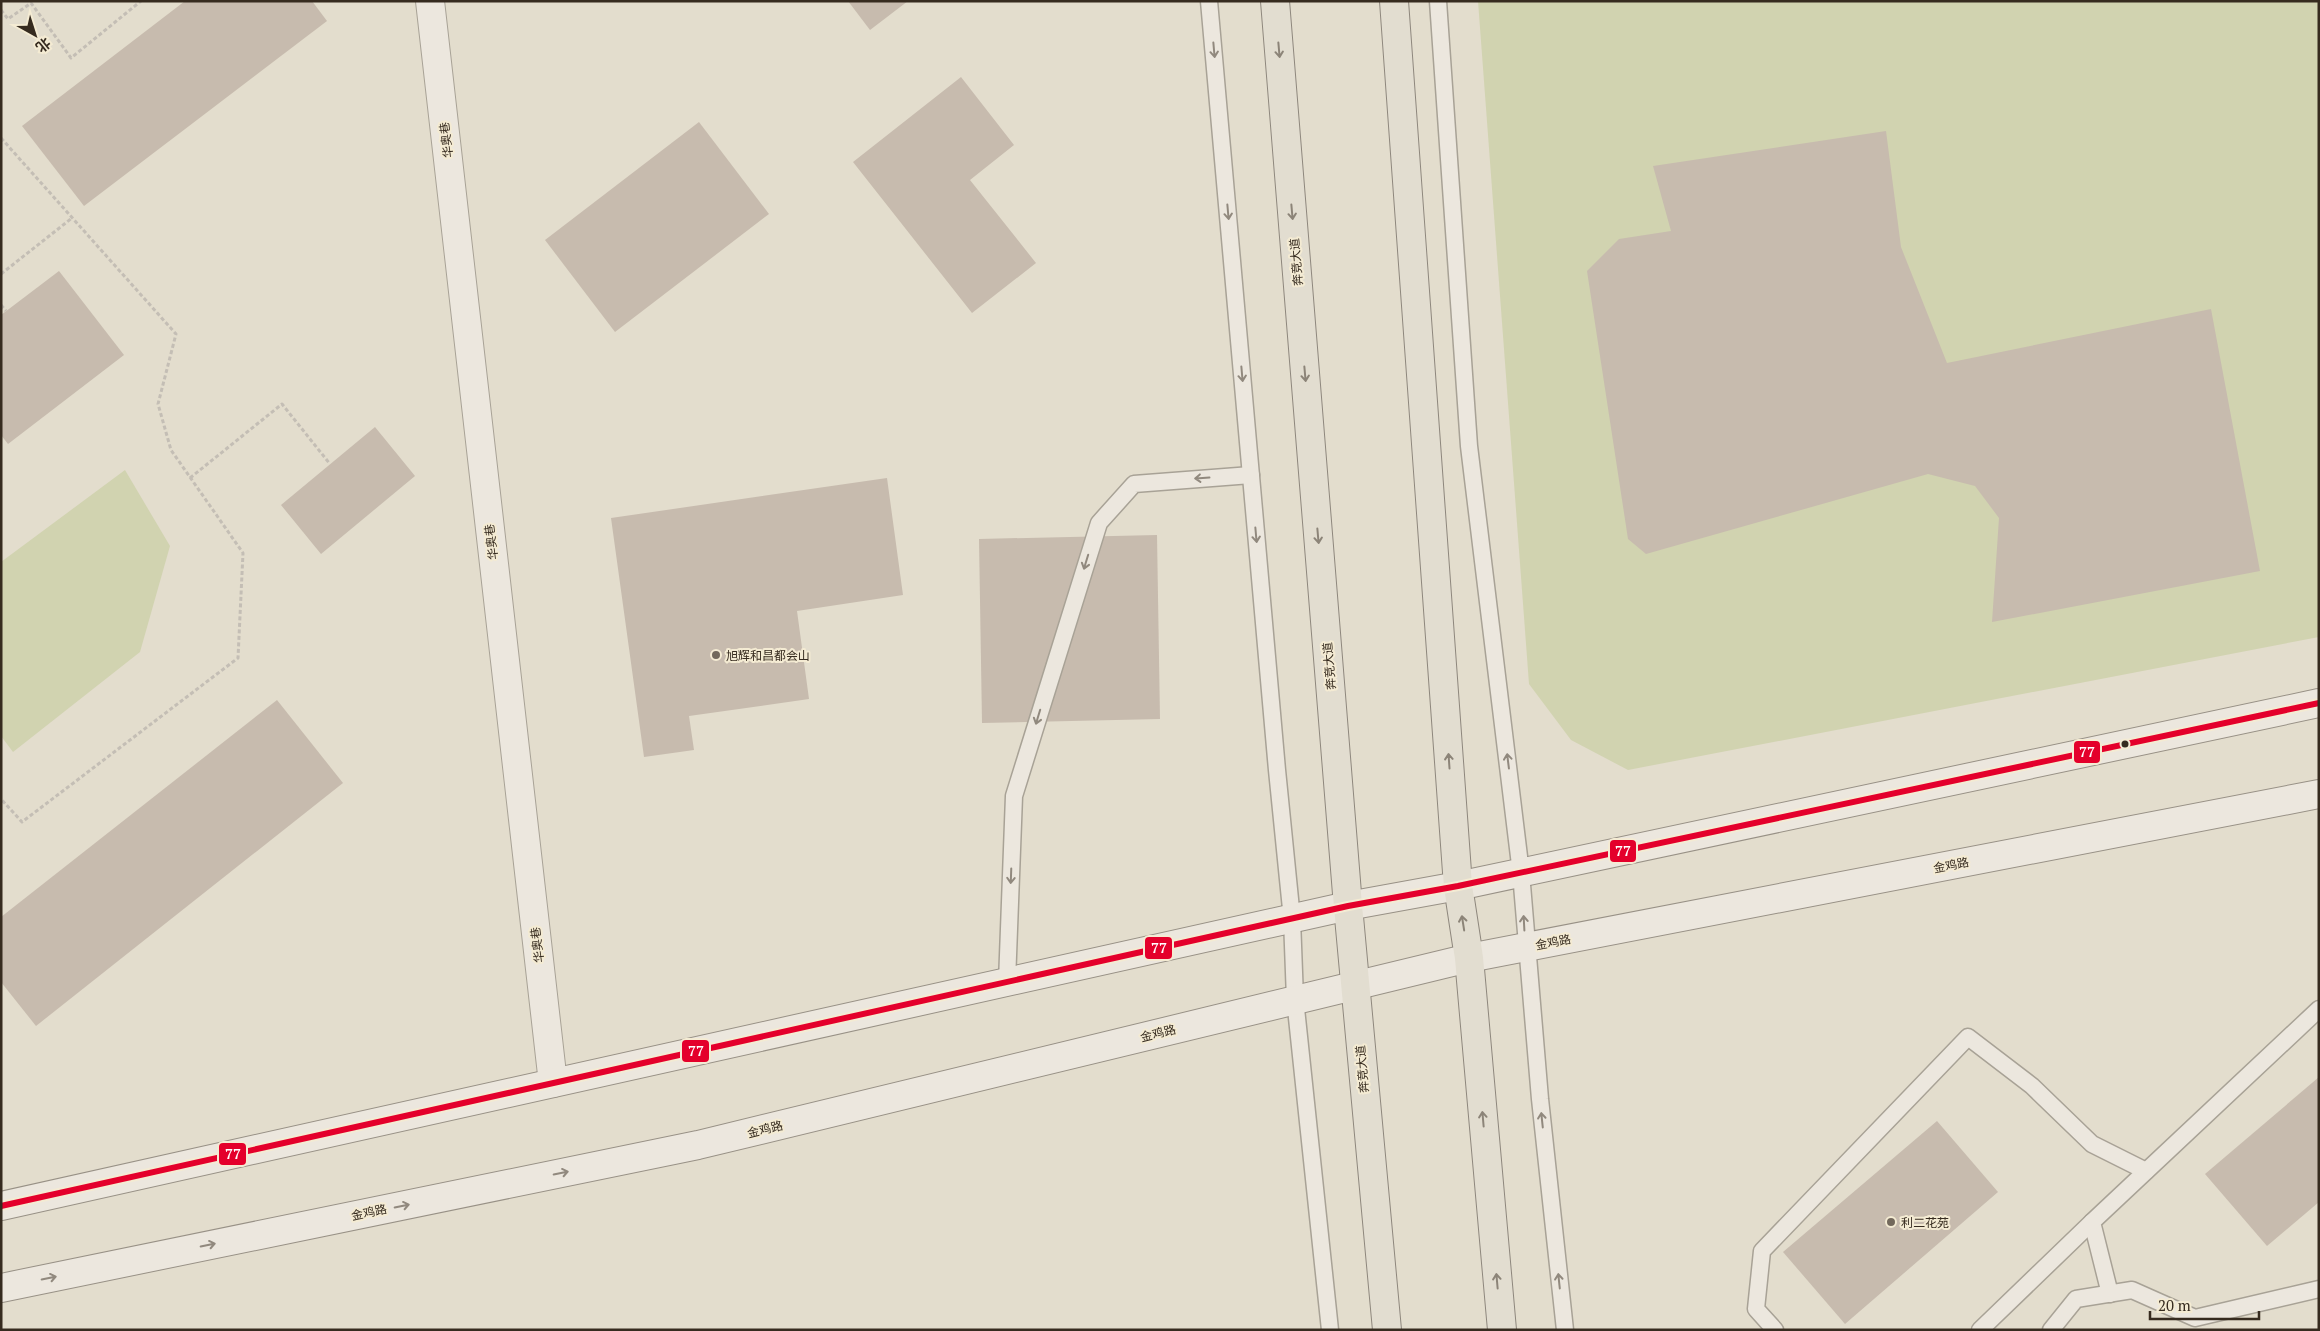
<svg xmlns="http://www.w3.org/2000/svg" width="2320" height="1331" viewBox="0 0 2320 1331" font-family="'PT Serif','Noto Sans SC',serif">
  <rect width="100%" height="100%" fill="#e3ddcd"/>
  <g fill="#d1d3b0">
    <polygon points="1478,1 2319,1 2319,637 1628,770 1571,740 1529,684"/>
    <polygon points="125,470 170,546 140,652 13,752 1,736 1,562"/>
  </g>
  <g fill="#c7bbae">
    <polygon points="185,1 312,1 327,21 84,206 22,126"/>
    <polygon points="848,1 908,1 870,30"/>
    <polygon points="961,77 1014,145 970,180 1036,263 972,313 853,162"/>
    <polygon points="699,122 769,214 615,332 545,240"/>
    <polygon points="1886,131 1901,247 1947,363 2211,309 2260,571 1992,622 1999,518 1975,486 1928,474 1646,554 1628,539 1587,271 1619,239 1671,231 1653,166"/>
    <polygon points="59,271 124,355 8,444 1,435 1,315"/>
    <polygon points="375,427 415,476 321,554 281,505"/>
    <polygon points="887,478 903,595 797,611 809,699 689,716 694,750 644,757 611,518"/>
    <polygon points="1157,535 1160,719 982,723 979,539"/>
    <polygon points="277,700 343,783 36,1026 1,982 1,917"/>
    <polygon points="2319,1077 2319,1202 2267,1246 2205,1174"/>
    <polygon points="1937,1121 1998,1192 1845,1324 1783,1252"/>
  </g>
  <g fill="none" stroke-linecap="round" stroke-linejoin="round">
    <g stroke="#a8a296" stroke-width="19">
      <g id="service">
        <polyline points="1209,1 1277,770 1292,919 1295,999 1330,1330"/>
        <polyline points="1438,1 1469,446 1521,873 1540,1099 1565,1330"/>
        <polyline points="1007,982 1014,796 1099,523 1134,484 1251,475"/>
        <polyline points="2110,1294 2092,1222 2319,1009"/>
        <polyline points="1775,1330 1756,1309 1762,1251 1968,1037 2032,1086 2092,1144 2146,1171"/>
        <polyline points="1980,1330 2092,1222"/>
        <polyline points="2051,1330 2076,1299 2132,1290 2195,1318 2319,1289"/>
      </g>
    </g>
    <g stroke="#a8a296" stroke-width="30">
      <polyline id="minor" points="430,1 553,1083"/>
    </g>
    <g stroke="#989186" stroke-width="30">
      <g id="secondary">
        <polyline points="1,1206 1348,906 1458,886 2319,703"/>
        <polyline points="1,1288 698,1145 1469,958 2319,794"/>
      </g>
    </g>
    <g stroke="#8e877d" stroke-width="30">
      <g id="primary">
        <polyline points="1275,1 1348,906 1387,1330"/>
        <polyline points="1394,1 1458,886 1469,958 1502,1330"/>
      </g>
    </g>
    <g stroke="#c4beb5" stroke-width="3" stroke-dasharray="4 2.5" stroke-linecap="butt">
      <polyline points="1,10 8,19 31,3 71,58 141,1"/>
      <polyline points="1,138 176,334 158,404 171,450 243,553 238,658 22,822 1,799"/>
      <polyline points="1,274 72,218"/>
      <polyline points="1,305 6,311"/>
      <polyline points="190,478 282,404 330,464"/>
    </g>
    <use href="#service" stroke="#ece7de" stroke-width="16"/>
    <use href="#minor" stroke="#ece7de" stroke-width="28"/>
    <use href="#secondary" stroke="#ece7de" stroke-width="28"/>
    <use href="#primary" stroke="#e2ddd0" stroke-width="28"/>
    <g stroke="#f4ebd3" stroke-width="10">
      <polyline id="bus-1" points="1,1206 1348,906 1458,886 2319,703"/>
    </g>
    <use href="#bus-1" stroke="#e4002b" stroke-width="6"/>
  </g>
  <defs><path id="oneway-shaft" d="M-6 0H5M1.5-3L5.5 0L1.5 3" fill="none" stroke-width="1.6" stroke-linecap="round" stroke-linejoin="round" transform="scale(1.25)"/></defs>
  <g stroke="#91897e">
    <use href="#oneway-shaft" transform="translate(1214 50) rotate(85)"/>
    <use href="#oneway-shaft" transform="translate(1228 212) rotate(85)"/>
    <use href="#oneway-shaft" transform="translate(1242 374) rotate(85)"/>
    <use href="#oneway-shaft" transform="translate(1202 478) rotate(176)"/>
    <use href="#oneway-shaft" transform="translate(1256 535) rotate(85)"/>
    <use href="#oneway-shaft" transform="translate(1086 562) rotate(107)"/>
    <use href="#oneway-shaft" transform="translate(1038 717) rotate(107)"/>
    <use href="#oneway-shaft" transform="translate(1508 761) rotate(-97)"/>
    <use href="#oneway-shaft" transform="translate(1011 876) rotate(92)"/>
    <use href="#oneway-shaft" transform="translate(1524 923) rotate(-93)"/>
    <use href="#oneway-shaft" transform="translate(1542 1120) rotate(-96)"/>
    <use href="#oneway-shaft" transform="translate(561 1173) rotate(-12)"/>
    <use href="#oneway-shaft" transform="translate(402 1206) rotate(-12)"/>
    <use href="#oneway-shaft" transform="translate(208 1245) rotate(-12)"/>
    <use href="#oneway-shaft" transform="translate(49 1278) rotate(-12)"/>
    <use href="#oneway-shaft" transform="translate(1559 1281) rotate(-96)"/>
  </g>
  <g stroke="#8c8478">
    <use href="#oneway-shaft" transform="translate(1279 50) rotate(85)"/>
    <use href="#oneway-shaft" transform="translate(1292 212) rotate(85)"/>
    <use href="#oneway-shaft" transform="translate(1305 374) rotate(85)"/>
    <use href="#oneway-shaft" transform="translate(1318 536) rotate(85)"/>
    <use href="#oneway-shaft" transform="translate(1449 761) rotate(-94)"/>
    <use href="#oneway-shaft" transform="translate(1463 923) rotate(-99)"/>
    <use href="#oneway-shaft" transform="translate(1483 1119) rotate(-95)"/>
    <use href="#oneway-shaft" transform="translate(1497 1281) rotate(-95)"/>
  </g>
  <g fill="#73695c" stroke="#f4ebd3" stroke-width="2">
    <circle cx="716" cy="655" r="5"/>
    <circle cx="1891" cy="1222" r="5"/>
  </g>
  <circle fill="#362b1f" stroke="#f4ebd3" stroke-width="2" cx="2125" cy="744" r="4.5"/>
  <g text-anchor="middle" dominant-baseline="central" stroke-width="4" stroke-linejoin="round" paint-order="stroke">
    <g font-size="12" fill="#362b1f" stroke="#f4ebd3">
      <text transform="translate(446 140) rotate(-97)">华奥巷</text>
      <text transform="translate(1296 262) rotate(-95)">奔竞大道</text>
      <text transform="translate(491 542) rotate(-97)">华奥巷</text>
      <text transform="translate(1329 666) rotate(-95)">奔竞大道</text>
      <text transform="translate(1951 865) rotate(-11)">金鸡路</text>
      <text transform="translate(1553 942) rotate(-11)">金鸡路</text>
      <text transform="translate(537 945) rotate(-97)">华奥巷</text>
      <text transform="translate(1158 1033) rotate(-14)">金鸡路</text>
      <text transform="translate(1362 1069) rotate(-95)">奔竞大道</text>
      <text transform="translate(765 1129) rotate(-14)">金鸡路</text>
      <text transform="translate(369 1212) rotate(-12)">金鸡路</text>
    </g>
    <g font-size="12" fill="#362b1f" stroke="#f4ebd3" text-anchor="start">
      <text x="726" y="655">旭辉和昌都会山</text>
      <text x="1901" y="1222">利二花苑</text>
    </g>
  </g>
  <g stroke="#f4ebd3" stroke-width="2">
    <rect x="2073" y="740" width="28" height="24" rx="5" fill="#e4002b"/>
    <rect x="1609" y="839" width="28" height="24" rx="5" fill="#e4002b"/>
    <rect x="1144" y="936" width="29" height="24" rx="5" fill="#e4002b"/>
    <rect x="681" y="1039" width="29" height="24" rx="5" fill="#e4002b"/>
    <rect x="218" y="1142" width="29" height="24" rx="5" fill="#e4002b"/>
  </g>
  <g font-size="14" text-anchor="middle" font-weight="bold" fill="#fff">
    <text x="2087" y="757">77</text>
    <text x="1623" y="856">77</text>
    <text x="1159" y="953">77</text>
    <text x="696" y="1056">77</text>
    <text x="233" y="1159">77</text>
  </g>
  <rect width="2320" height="1331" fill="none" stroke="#362b1f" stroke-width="5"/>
  <g transform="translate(35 35) rotate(141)" stroke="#f4ebd3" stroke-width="4" paint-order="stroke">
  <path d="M0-4L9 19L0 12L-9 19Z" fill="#362b1f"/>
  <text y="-8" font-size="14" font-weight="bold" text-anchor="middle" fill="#362b1f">北</text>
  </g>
  <path d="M2150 1311v8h109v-8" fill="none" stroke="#362b1f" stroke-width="2.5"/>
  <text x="2158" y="1311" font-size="15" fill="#362b1f" stroke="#f4ebd3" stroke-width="4" paint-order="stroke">20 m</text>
</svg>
